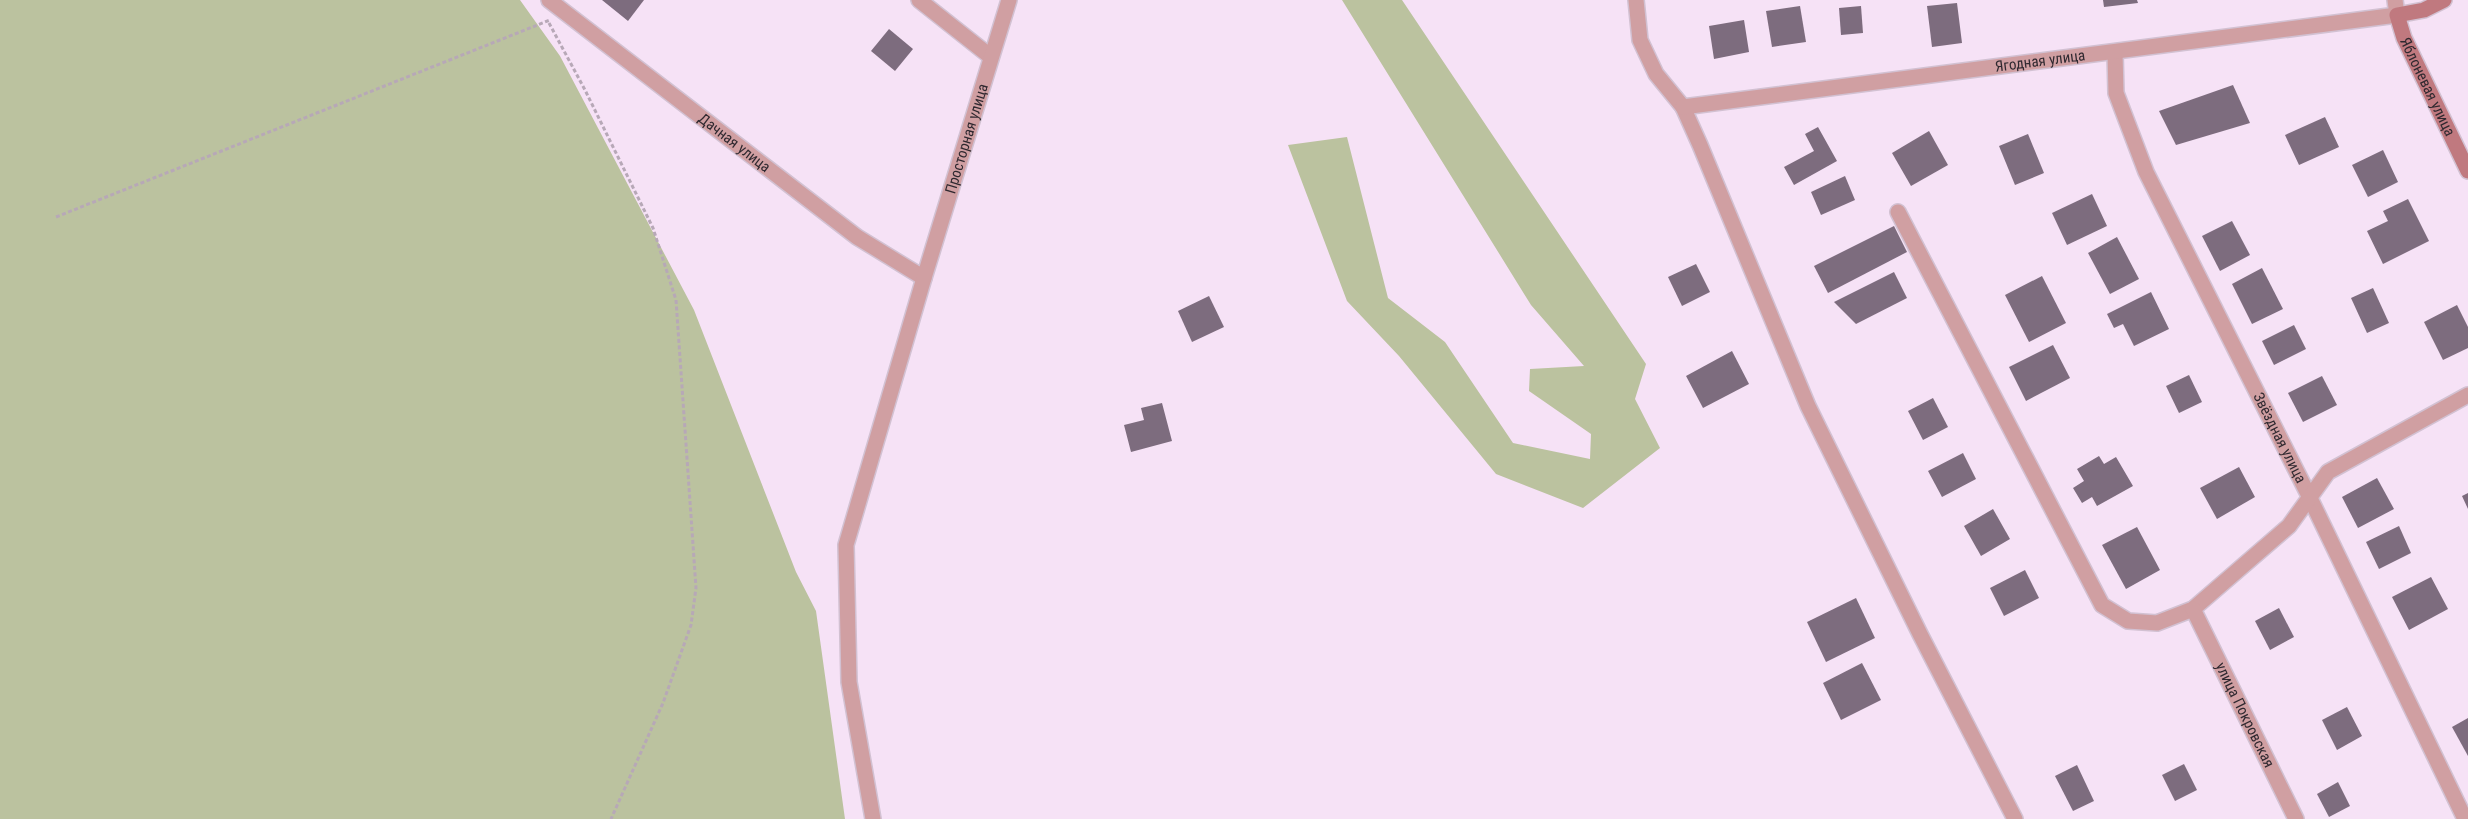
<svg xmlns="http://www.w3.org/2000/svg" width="2468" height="819" viewBox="0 0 2468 819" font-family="'Roboto Condensed',sans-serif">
  <rect width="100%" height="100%" fill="#f6e2f6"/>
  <g fill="#bbc29f">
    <polygon points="0,0 520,0 560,56 694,310 796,572 816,611 845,819 0,819"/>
    <polygon points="1342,0 1402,0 1646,364 1635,399 1660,448 1583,508 1496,474 1399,356 1347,301 1288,145 1347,137 1388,298 1445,342 1513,443 1590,459 1591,434 1529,391 1530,369 1584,366 1531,305"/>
  </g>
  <g fill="#7d6c7e">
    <polygon points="602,0 644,0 628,21"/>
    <polygon points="2103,0 2137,0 2138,3 2104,7"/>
    <polygon points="1957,3 1962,43 1932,47 1927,6"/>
    <polygon points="1800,6 1806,42 1772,47 1766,11"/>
    <polygon points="1861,6 1863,33 1841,35 1839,8"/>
    <polygon points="1744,20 1749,52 1714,59 1709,26"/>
    <polygon points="889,29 913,49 895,71 871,51"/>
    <polygon points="2233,85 2250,123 2176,145 2159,111"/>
    <polygon points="2325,117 2339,147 2299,165 2285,135"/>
    <polygon points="1818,127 1837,161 1794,185 1784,167 1814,151 1805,134"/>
    <polygon points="1929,131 1948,165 1911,186 1892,153"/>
    <polygon points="2028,134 2044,173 2015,185 1999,146"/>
    <polygon points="2383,150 2398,182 2368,197 2352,165"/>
    <polygon points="1845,176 1855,200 1821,215 1811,192"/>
    <polygon points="2092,194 2107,226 2067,245 2052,213"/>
    <polygon points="2408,199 2429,241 2383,264 2367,231 2388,221 2383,211"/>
    <polygon points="2232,221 2250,255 2220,271 2202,236"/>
    <polygon points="1894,226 1907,252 1828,293 1814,266"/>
    <polygon points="2117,237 2139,279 2110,294 2088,253"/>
    <polygon points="1696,264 1710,292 1682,306 1668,277"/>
    <polygon points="2262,268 2283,309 2252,324 2232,284"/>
    <polygon points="1894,272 1907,298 1856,324 1834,302"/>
    <polygon points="2042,276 2066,323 2029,342 2005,295"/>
    <polygon points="2373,288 2389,323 2367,333 2351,298"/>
    <polygon points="2151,292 2169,329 2134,346 2123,324 2114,328 2107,314"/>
    <polygon points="1209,296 1224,327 1192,342 1178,311"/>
    <polygon points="2457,305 2468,327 2468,348 2443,360 2424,322"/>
    <polygon points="2294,325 2306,349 2274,365 2262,341"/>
    <polygon points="2053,345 2070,378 2026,401 2009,367"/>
    <polygon points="1732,351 1749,384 1703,408 1686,376"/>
    <polygon points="2189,375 2202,402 2179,413 2166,386"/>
    <polygon points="2322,376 2337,405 2303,422 2288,393"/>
    <polygon points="1933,398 1948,427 1923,440 1908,411"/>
    <polygon points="1162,403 1172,441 1131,452 1124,425 1144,420 1141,408"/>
    <polygon points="1963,453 1976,479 1942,497 1928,471"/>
    <polygon points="2099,456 2104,464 2116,457 2133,486 2097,506 2092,497 2082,503 2073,488 2084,481 2077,469"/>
    <polygon points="2239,467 2255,497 2217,519 2200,488"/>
    <polygon points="2377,478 2394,509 2358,528 2342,497"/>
    <polygon points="2468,493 2468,509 2462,496"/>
    <polygon points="1993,509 2010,539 1981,556 1964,526"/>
    <polygon points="2399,526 2411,553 2379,569 2366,542"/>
    <polygon points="2137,527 2160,570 2126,589 2102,545"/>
    <polygon points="2025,570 2039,598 2004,616 1990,588"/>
    <polygon points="2431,577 2448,609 2409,630 2392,597"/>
    <polygon points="1856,598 1875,638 1826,662 1807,622"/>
    <polygon points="2279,608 2294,637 2270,650 2255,621"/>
    <polygon points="1862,663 1881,700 1841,720 1823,683"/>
    <polygon points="2347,707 2362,736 2337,750 2322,720"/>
    <polygon points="2468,718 2468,756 2452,727"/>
    <polygon points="2184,764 2197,790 2175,801 2162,775"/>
    <polygon points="2077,765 2094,801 2073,811 2055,776"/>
    <polygon points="2338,782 2350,806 2329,817 2317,794"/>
  </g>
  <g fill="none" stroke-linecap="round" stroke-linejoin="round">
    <g stroke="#d2c1d2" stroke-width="18">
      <g id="street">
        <path id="s1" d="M549,0L857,237L924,278"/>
        <polyline points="919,0 991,57"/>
        <polyline points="1636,0 1640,40 1656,74 1683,107 1700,145 1808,406 1920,634 2015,819"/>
        <path id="s2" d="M2115,53L2116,93L2146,172L2309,496L2465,819"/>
        <path id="s3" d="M1683,107L2397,15L2395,0"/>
        <polyline points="1898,212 2102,605 2128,621 2157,623 2193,609 2289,526 2328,472 2468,395"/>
        <path id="s4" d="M2193,609L2296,819"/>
        <path id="s5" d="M873,819L849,682L846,545L924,278L1009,0"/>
      </g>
    </g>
    <g stroke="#d2c1d2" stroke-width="18">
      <g id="secondary">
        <path id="s6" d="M2444,0L2424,10L2397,15L2404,38L2468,171"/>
      </g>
    </g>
    <g stroke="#b7a8b7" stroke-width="3" stroke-dasharray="4 2.5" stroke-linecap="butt">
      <polyline points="549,23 585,90 653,228 676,300 696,588 691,625 663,703 611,819"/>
      <polyline points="56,217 550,20"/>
    </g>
    <use href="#street" stroke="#d09fa2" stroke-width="15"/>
    <use href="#secondary" stroke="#c0797f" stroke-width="15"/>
  </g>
  <g text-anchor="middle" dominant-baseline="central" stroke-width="5" stroke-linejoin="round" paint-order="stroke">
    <g font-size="15" fill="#302930" stroke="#f6e2f6">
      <text stroke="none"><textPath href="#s3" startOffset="360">Ягодная улица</textPath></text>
      <text stroke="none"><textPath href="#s6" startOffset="128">Яблоневая улица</textPath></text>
      <text stroke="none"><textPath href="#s5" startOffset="700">Просторная улица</textPath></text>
      <text stroke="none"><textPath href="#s1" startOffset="234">Дачная улица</textPath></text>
      <text stroke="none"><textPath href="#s2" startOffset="422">Звёздная улица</textPath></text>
      <text stroke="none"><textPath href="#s4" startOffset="118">улица Покровская</textPath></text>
    </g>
  </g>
</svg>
